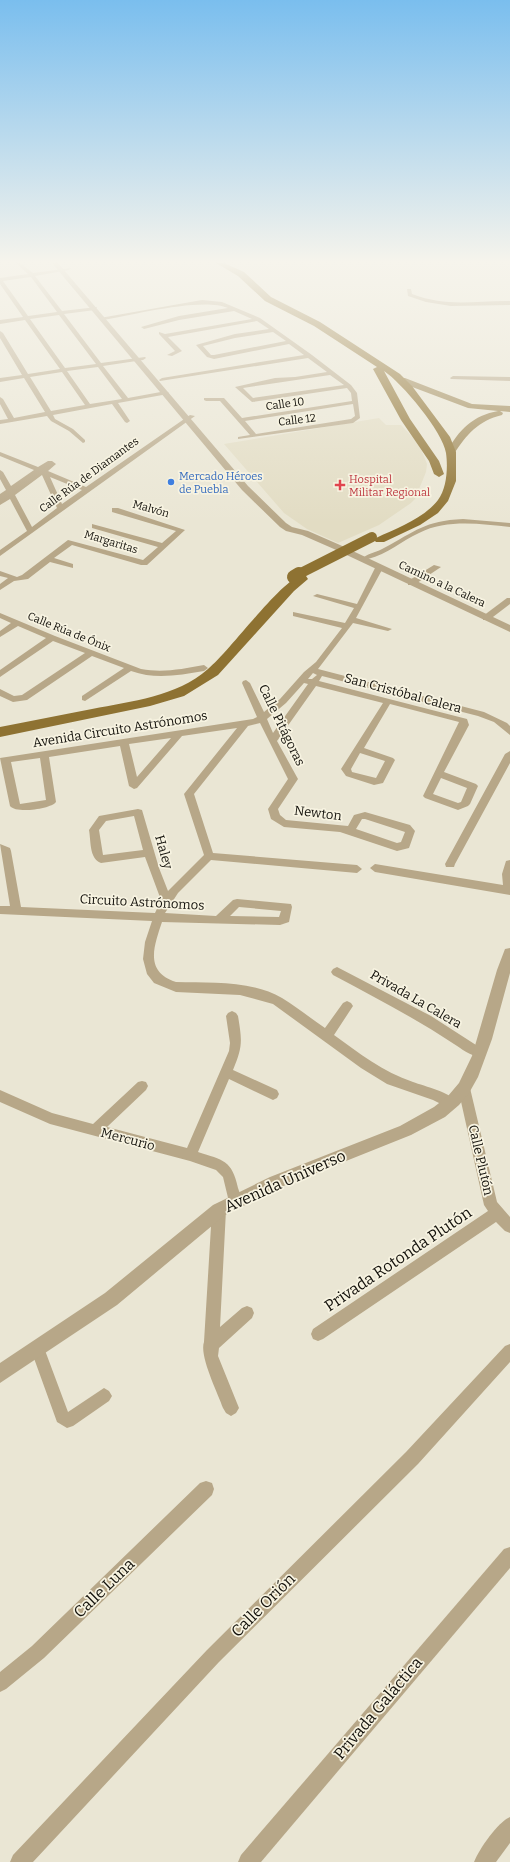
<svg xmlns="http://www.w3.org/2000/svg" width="510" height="1862" viewBox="0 0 510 1862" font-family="Bitter,serif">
  <rect width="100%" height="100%" fill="#eae6d4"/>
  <polygon fill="#e2dcc3" points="379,418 386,425 401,425 419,444 427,464 426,472 415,499 411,503 379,525 338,543 307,529 284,513 224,444"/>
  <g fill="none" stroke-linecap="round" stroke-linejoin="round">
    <g fill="#b7a788" fill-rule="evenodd">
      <path d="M16,263H20L33,273L71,268L69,270L35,276L62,311L97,307L95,310L64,314L101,363L145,357L146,358L143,360L103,366L128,398L166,391L169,393L168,394L118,403L130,421L127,423L125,422L112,404L53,415L55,419L73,429L85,440V442L83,443L69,431L51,421L47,416L0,424V420L8,419L0,404V397L3,399L14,418L45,412L24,378L0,382V378L22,375L0,338V331L3,333L28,374L60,369L25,320L0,324V320L23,317L0,284V278L28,274ZM31,277L57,312L28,316L3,281ZM59,315L96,364L65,368L30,319ZM98,367L122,399L90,404L67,371ZM62,372L85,405L51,411L30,377Z"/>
      <path d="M407,289H411L412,294C446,307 472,301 506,301H510V305L451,306L426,302L408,296Z"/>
      <path d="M202,300L222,302L260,318L312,355L351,385L357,393L360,418L353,423L238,439V437L250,435L220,401H206L204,400V398H224L242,418L352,401L351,393L347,388L252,402L235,387L275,378L295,377L327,372L308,358L160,381L159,380L162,378L304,355L289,344L214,359L207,357L196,345L235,334L269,329L257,321L168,337L182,351L172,356L167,355L175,351L159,334V332L165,334L252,319L234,311L179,320L144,329L141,327L179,316L228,308C202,297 133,315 103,320L100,318ZM273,332L286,341L214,355H211L203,346L235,338ZM330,375L344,385L253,398L243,388ZM353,404L355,416L351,419L256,434L245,421Z"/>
      <polygon points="453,376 510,377 510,381 451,379 450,378"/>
      <path d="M190,415L195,416L0,556V550L27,531L10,499L0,505V494L6,490L0,479V470L3,472L11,486L34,470L0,456V452L38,467L48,461H52L56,464L48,471L86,487ZM42,475L57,508L32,527L15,495ZM50,477L82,490L62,504Z"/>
      <polygon points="112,508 118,508 185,530 147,565 141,565 72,545 54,558 73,564 73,568 50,562 28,579 14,581 0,590 0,584 8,578 0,576 0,571 17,577 22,575 68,540 143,560 158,547 92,528 92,524 162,543 176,531 112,512"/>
      <path d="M463,519L510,523V527C480,524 447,519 419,533C401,541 388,554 368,559L364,557C369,553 378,552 384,548C416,531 424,521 463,519Z"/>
      <polygon points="434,565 441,567 414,585 408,585 408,581"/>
      <path d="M376,566L383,568L356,618L392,629L388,631L353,623L318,669L484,712L507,723L510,726V735L494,722L478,716L322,676L319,681L467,719L469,725L444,772L476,784L478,786L470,804L468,806L458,810L425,798L423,796L459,722L390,704L364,748L393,758L395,760L383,783L374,785L346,776L341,769L383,703L316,686L277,741L298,779L278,809L280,815L286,820L348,826L354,815L365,812L410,825L415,831L409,848L397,851L340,832L284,827L271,819L268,809L288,779L260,723L248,726L194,794L213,853L357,865L362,869L357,873L211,860L178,893L165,913L216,916L233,900L237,899L291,904L292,907L289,922L280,925L162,922C154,946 144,972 176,982C210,983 251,980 282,998C297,1007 310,1018 325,1028L343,1003L347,1001L351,1003L353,1006L351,1009L334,1035C359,1053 383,1072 413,1082C424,1086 453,1093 457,1103L455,1107L451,1109L433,1100L387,1084L361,1068L273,1004L240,995L176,992L154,983L147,974L143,959L145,942L152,921L0,914V906H10L0,844L10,848L11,851L21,907L155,913L161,900L145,857L101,863C89,859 91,840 89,830L99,816L138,809L142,810L159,868L168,891L204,855L184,794L237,728L182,736L137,788L134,789L129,786L120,746L49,757L56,802C51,809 16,814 10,806L0,758L253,719L257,717L242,683L243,681L246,680L250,683L264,712L280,699L304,672L316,662L342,628L293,616V612L345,623L354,608L313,596L317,594L357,604ZM313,673L317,675L312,679H308ZM304,683L308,684L273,733L267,719L286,703ZM171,738L137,777L129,744ZM360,753L385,761L376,778L352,772L351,769ZM40,758L46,800L20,804L11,762ZM441,778L467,788L461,802L458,803L433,794ZM134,816L143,850L103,855L99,830L106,821ZM362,819H365L402,831L405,832L401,842L397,843L356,829ZM239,907L281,911L279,917L230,916Z"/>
      <polygon points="507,598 510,598 510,604 489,620 483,620 483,616"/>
      <path d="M0,613L55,636L141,669C163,673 182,669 204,665L208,668L204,671C179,675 156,680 131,671L85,701L82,700V696L124,668L92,656L27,700L13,702L0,696V689L14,696L22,695L85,653L53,641L0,677V670L46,638L18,626L0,637V631L11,623L0,618Z"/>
      <polygon points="510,751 510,763 455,864 454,867 446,867 445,864 505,754"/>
      <polygon points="510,860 510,895 375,872 370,868 375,864 503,885 502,874 506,861"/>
      <path d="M337,967L431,1016L476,1045L484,1048L486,1052L484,1056C474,1059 462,1049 454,1044C415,1018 374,997 333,975L331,972L333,969Z"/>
      <path d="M232,1011L236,1013L238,1016C242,1041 243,1046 233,1070L277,1090L279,1094L277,1098L273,1100L229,1079L198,1152C223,1160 232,1160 238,1188C240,1194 242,1199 240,1206L235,1207L230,1206L223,1177L216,1170L190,1161L50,1124L0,1102V1090L52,1113L93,1124L138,1082L142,1081L146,1082L148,1086L146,1090L107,1127L187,1148L229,1051L230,1043L226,1016L228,1013Z"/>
      <polygon points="464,1083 468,1084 470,1088 497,1202 510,1217 510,1233 505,1231 496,1222 323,1339 318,1341 313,1339 311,1334 313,1329 488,1211 484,1205 458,1088 460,1084"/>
      <path d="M219,1204L224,1205L226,1210L220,1327L242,1308L247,1306L252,1308L254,1313L252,1318L219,1348L218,1356L239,1408L236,1413L231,1416L226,1413L223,1408C218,1393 199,1356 204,1342L212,1210L214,1205Z"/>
      <polygon points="38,1343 43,1345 68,1412 104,1388 109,1391 112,1396 109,1401 73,1426 67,1428 57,1422 31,1350 33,1345"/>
      <polygon points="510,1344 510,1362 418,1464 219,1662 33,1862 10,1862 13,1855 207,1650 406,1452 505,1346"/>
      <polygon points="206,1481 212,1483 214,1489 212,1495 44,1658 6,1689 0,1692 0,1672 32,1646 200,1483"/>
      <polygon points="510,1547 510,1568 261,1862 238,1862 241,1855 504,1549"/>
      <path d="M510,1817V1843L496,1862H474C479,1849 498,1822 510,1817Z"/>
    </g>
    <g fill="#b7a788" fill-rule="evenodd">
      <polygon points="52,263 58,263 248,486 286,523 292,527 308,531 340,545 510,625 510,632 334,549 302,535 286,531 280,527 242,490"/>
      <polygon points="510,948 510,973 492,1039 478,1077 469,1093 459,1105 445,1117 411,1135 281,1187 225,1215 117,1305 0,1383 0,1363 105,1293 213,1205 270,1177 400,1126 434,1107 448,1096 459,1083 472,1056 497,970 505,949"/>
    </g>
    <path fill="#9f8958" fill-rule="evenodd" d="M399,378H405L472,404L510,406V412L500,411L503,413L502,415C478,421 467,434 454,454H448L447,452C458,430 474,415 498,411L468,408L399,382Z"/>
    <g fill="#8e7232" fill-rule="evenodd">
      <path d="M216,263H224L244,272L271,297L320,322L400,374L412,386L450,437L456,452V481L448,501L438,513L420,525L384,542H376L374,540L376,538C397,528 423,519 438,500C447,488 448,467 446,453C443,432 402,383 384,371L410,419L439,461L444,474L439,477L434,474L429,461L401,420L373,369L377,367L314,326L265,301L238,276Z"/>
      <path d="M302,575L306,576L308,579L294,591L218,675L184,696L150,706L0,737V727C31,721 61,715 92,709C132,701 176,697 208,669C230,651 280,581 302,575Z"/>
    </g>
    <polyline stroke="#8e7232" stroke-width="10" points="297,575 372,537"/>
    <polyline stroke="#8e7232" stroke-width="14" points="294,577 299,574"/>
  </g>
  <linearGradient id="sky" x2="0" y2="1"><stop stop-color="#7abeee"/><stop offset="0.5" stop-color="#f6f4ec"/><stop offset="1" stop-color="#f6f4ec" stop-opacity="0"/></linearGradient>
  <rect width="510" height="523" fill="url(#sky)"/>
  <circle fill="#3f7fe0" stroke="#f7f3e1" stroke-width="1.5" cx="171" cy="482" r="4"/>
  <path fill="#e0444e" stroke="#f7f3e1" stroke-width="1.5" d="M338 479h4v4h4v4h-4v4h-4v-4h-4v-4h4z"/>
  <g text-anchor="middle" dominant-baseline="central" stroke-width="3.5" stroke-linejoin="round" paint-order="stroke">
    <g font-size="11" fill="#13110b" stroke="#f7f3e1">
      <text transform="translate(285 404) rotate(-8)">Calle 10</text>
      <text transform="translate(297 420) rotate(-7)">Calle 12</text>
      <text transform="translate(89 475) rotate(-36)">Calle Rúa de Diamantes</text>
      <text transform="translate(151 509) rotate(16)">Malvón</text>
      <text transform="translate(111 542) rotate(17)">Margaritas</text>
      <text transform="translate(442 584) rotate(25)">Camino a la Calera</text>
      <text transform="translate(69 632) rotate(22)">Calle Rúa de Ónix</text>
    </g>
    <g font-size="11" fill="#366cbe" stroke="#f7f3e1" text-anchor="start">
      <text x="179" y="476">Mercado Héroes<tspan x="179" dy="13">de Puebla</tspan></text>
    </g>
    <g font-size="11" fill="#be3a42" stroke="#f7f3e1" text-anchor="start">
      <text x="349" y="479">Hospital<tspan x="349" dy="13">Militar Regional</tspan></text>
    </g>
    <g font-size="13" fill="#13110b" stroke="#f7f3e1">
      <text transform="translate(403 693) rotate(15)">San Cristóbal Calera</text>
      <text transform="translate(282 725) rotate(64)">Calle Pitágoras</text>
      <text transform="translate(120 729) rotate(-9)">Avenida Circuito Astrónomos</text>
      <text transform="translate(318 813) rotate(7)">Newton</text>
      <text transform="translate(164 852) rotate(74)">Haley</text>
      <text transform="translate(142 902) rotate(3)">Circuito Astrónomos</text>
      <text transform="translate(416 999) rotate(30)">Privada La Calera</text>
      <text transform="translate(128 1139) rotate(15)">Mercurio</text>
      <text transform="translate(481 1160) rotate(77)">Calle Plutón</text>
    </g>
    <g font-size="16" fill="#13110b" stroke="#f7f3e1">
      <text transform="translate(285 1181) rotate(-24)">Avenida Universo</text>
      <text transform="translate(398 1259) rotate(-34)">Privada Rotonda Plutón</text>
      <text transform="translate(104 1588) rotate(-44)">Calle Luna</text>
      <text transform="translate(263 1605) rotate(-45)">Calle Orión</text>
      <text transform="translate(378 1708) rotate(-50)">Privada Galáctica</text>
    </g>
  </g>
</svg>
